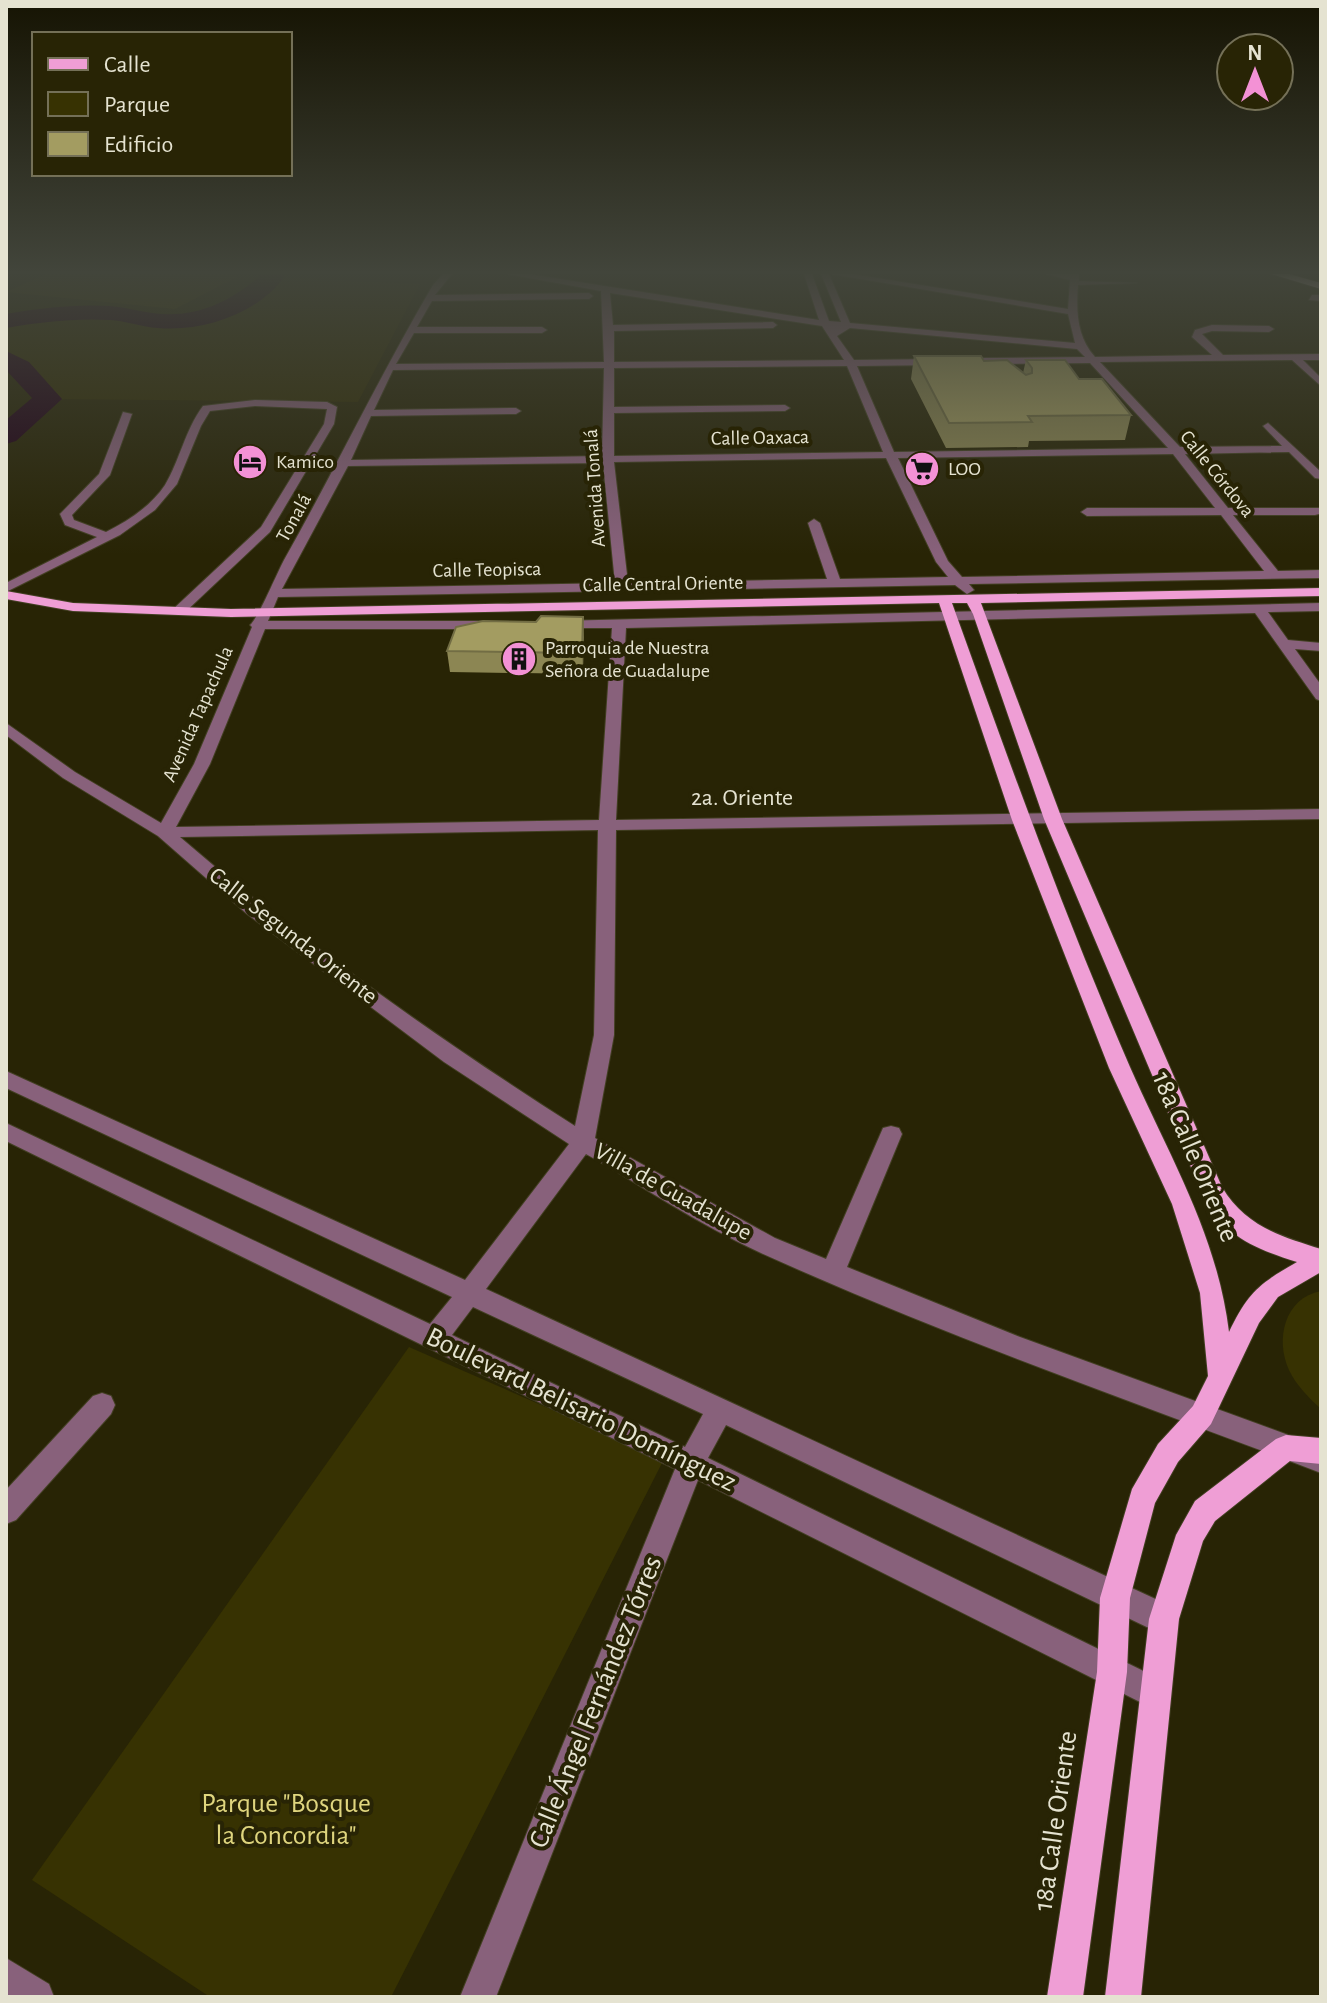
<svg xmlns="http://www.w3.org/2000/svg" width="1327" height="2003" viewBox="0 0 1327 2003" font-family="'Alegreya Sans',sans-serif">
  <rect width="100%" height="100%" fill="#282405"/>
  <polygon fill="#312c03" points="273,277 420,284 358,402 48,399 20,368 6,359 6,321 49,312 114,313 158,321 196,322 237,306"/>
  <g fill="#373202">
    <polygon points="46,274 224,274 239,276 175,309 6,292"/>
    <path d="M1321,1291V1409C1309,1398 1296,1385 1289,1370C1275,1340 1284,1298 1321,1291Z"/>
    <polygon points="409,1347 664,1459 391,1997 210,1997 32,1880"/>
  </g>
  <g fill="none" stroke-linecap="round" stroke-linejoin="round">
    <g fill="#200017" fill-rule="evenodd">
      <path d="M257,274H282L284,277C258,314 202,332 158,328C142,327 126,321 110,320C75,318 40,322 6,328V314C40,308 75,304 110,306C124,307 138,311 152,313C194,319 228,303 259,277Z"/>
      <polygon points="6,351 29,362 62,399 16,441 6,444 6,420 32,398 6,370"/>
    </g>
    <g stroke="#423f22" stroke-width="2">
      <g id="minor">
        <path d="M443,274H452L435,295L589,293L593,296L589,299L432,301L417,327H542L547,330L542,333H414L396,364L604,362L601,291L507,274H529L819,320L804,274H812L829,321L841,322L821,274H829L850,323L1075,343L1068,314L831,274H853L1068,309L1070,280L1046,274H1079V281L1137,283L1078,285C1076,312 1077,337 1095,357L1212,355L1192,337L1195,330L1212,325L1269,326L1274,329L1269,332L1212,331L1202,334L1223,355L1321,354V360H1303L1321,378V386L1292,360L1100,362L1180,447L1282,446L1263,426L1268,423L1321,472V479L1315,478L1289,452L1185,454L1228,508H1319V514L1315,515H1233L1278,571L1321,570V578L969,584L974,590L967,594L955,585L278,597L268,621H489L496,625L489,629H265L210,764L176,827L599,820L612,628H552L550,625L557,621L1321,603V611L1268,612L1288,640L1321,643V651L1295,649L1321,685V701L1316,699L1255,613L626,628L616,820L1321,809V819L616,830L614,1035L595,1138L775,1238L826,1259L883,1128L891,1126L899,1128L902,1134L847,1267L1020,1337L1321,1447V1473C1134,1402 942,1335 761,1253C701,1226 644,1187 586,1154L486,1289L1175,1608L1179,1619L1175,1630L1164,1634L1153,1630L726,1425L708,1458L1166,1682L1171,1693L1166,1704L1155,1709L1144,1704L698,1480L496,1997H460L675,1469L6,1141V1123L430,1324L452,1297L6,1088V1071L465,1280L569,1144L444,1062L247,914L158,836L63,778L6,735V723L75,772L161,823L194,764L252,627L250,625C259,617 276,575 284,560C336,468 380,375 433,285ZM610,293L822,326L844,360L614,362V331L773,328L777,325L773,322L613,325ZM850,328L1077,349L1085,357L981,358L976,361L981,364L1090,363L1168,448L894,452L857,366L941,365L946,362L941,359L854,360L837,336ZM847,366L883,452L614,456V413L785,411L790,408L785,405L614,407V368ZM604,368L602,456L351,460L371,416L516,414L521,411L516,408L374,410L393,370ZM1173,454L1215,508H1087L1081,512L1087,516L1221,515L1264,571L962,577L948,561L898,458ZM886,458L936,562L948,577L840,579L820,523L814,519L808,523L827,579L628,583L614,462ZM603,463L615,583L282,589L348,466ZM598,830L594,1035L575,1126C437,1038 304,944 180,837ZM473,1307L703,1414L685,1447L452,1335Z"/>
        <polygon points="1312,295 1321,295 1321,301 1309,300"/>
        <path d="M255,400L327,402L337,407L334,424L270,532L182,615L170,612L261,527L324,424L327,409L255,406L210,411L201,426L177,484L155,510L120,535L6,592V583L97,537L65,525L60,514L99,474L123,412L132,414L110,475L72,515L74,520L106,532C128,521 151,506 165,485C180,460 185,430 203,406Z"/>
        <polygon points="102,1393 111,1396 115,1405 111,1414 16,1520 6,1524 6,1490 93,1396"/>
        <polygon points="6,1958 49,1984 54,1997 6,1997"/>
      </g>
    </g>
    <g stroke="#423f22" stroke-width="2">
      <g id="major">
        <path d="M1321,588V596L981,603L1062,819L1222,1187C1245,1226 1280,1236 1321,1249V1272L1278,1297L1259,1323L1211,1424L1178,1462L1155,1503L1130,1598L1127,1672L1083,1997H1047L1097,1672L1100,1598L1132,1489L1158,1444L1193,1406L1208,1376L1200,1293L1172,1204L1109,1068L1012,820L939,603L231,617L73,611L6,599V591L73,603L231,609ZM952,603H967L973,614L1044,819L1201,1191C1224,1236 1250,1247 1297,1262C1260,1283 1248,1292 1229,1332C1217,1234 1169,1156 1130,1067C1064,915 1008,759 952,603Z"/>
        <polygon points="1286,1435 1321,1438 1321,1464 1290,1461 1215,1521 1203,1541 1179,1619 1141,1997 1105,1997 1149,1619 1176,1535 1195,1501 1276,1439"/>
      </g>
    </g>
    <g stroke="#423f22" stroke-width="2">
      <polygon id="highway" points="1271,274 1289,274 1321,283 1321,289"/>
    </g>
    <use href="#minor" fill="#88617b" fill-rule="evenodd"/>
    <use href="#major" fill="#ef9ed5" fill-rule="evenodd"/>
    <use href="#highway" fill="#f5cde7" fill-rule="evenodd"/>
  </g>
  <g fill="#8c8653">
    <polygon points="914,356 1023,373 1026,360 1079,379 1131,415 1125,440 1029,441 1028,447 946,448 911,379"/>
    <polygon points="583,617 583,674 450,672 447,651 536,622"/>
  </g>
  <polygon fill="#726d44" points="583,617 584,637 583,674 582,653"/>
  <g fill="#a39c61" stroke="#726d44" stroke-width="2">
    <polygon points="914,356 981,356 984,361 1007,360 1026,375 1032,373 1032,368 1026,360 1065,360 1079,379 1102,379 1131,415 1028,416 1032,422 949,423"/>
    <polygon points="541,616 583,617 582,653 447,651 456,627 483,621 536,622"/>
  </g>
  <linearGradient id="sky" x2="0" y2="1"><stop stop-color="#161403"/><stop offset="0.49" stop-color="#42453b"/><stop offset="1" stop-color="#42453b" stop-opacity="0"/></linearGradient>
  <rect width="1327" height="555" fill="url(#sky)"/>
  <defs>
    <g id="hotel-disc" transform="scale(1.8)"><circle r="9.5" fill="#f391d5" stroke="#282405"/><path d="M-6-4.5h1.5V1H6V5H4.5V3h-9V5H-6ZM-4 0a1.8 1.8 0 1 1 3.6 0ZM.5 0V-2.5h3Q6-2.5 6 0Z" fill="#111"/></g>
    <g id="supermarket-disc" transform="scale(1.8)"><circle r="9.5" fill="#f391d5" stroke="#282405"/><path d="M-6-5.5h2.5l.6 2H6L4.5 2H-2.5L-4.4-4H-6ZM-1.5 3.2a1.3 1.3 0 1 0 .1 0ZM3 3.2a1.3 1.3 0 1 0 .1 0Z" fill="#111"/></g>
    <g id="building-disc" transform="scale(1.8)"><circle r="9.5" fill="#f391d5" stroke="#282405"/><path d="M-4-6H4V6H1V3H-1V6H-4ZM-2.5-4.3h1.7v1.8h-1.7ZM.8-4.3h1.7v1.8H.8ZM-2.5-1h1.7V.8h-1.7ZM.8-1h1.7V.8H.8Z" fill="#111"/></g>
  </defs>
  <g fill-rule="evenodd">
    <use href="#hotel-disc" x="250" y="462"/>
    <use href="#supermarket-disc" x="922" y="469"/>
    <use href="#building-disc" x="519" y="659"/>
  </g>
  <g text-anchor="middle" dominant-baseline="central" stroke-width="8" stroke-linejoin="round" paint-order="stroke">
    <g font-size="20" fill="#e5e3d1" stroke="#282405">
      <text transform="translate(760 438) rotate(-1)">Calle Oaxaca</text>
      <text transform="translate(1217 474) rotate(51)">Calle Córdova</text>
      <text transform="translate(595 488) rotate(-94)">Avenida Tonalá</text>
      <text transform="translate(294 518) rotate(-61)">Tonalá</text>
      <text transform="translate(487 570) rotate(-1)">Calle Teopisca</text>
      <text transform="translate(663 584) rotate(-1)">Calle Central Oriente</text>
      <text transform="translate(198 714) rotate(-66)">Avenida Tapachula</text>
    </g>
    <g font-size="20" fill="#e5e3d1" stroke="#282405" text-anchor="start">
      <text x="276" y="462">Kamico</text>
      <text x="948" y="469">LOO</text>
      <text x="545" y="648">Parroquia de Nuestra<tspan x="545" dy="23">Señora de Guadalupe</tspan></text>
    </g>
    <g font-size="24" fill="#e5e3d1" stroke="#282405">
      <text x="742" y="798">2a. Oriente</text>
      <text transform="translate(293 936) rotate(38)">Calle Segunda Oriente</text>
      <text transform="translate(673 1192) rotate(29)">Villa de Guadalupe</text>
    </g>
    <g font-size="28" fill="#e5e3d1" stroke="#282405">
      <text transform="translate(1195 1157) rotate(67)">18a Calle Oriente</text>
      <text transform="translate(581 1410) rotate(26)">Boulevard Belisario Domínguez</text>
      <text transform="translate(596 1702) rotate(-68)">Calle Ángel Fernández Tórres</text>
      <text transform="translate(1056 1821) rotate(-82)">18a Calle Oriente</text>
    </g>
    <g font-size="28" fill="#dfd57e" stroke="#282405">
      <text x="286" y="1804">Parque "Bosque<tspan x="286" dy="32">la Concordia"</tspan></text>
    </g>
  </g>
  <rect width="1327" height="2003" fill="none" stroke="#e5e3d1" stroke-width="16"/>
  <rect x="32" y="32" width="260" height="144" fill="#282405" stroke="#747057" stroke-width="2"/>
  <rect x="48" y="58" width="40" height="12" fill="#ef9ed5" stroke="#747057" stroke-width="2"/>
  <text x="104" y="72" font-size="24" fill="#e5e3d1">Calle</text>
  <rect x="48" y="92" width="40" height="24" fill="#373202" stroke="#747057" stroke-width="2"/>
  <text x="104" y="112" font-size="24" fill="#e5e3d1">Parque</text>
  <rect x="48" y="132" width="40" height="24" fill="#a39c61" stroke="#747057" stroke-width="2"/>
  <text x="104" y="152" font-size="24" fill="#e5e3d1">Edificio</text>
  <g transform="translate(1255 72)"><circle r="38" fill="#282405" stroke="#747057" stroke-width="2"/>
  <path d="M0-6L14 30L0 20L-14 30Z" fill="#f391d5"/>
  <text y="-12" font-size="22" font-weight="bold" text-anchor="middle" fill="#e5e3d1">N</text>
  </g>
</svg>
